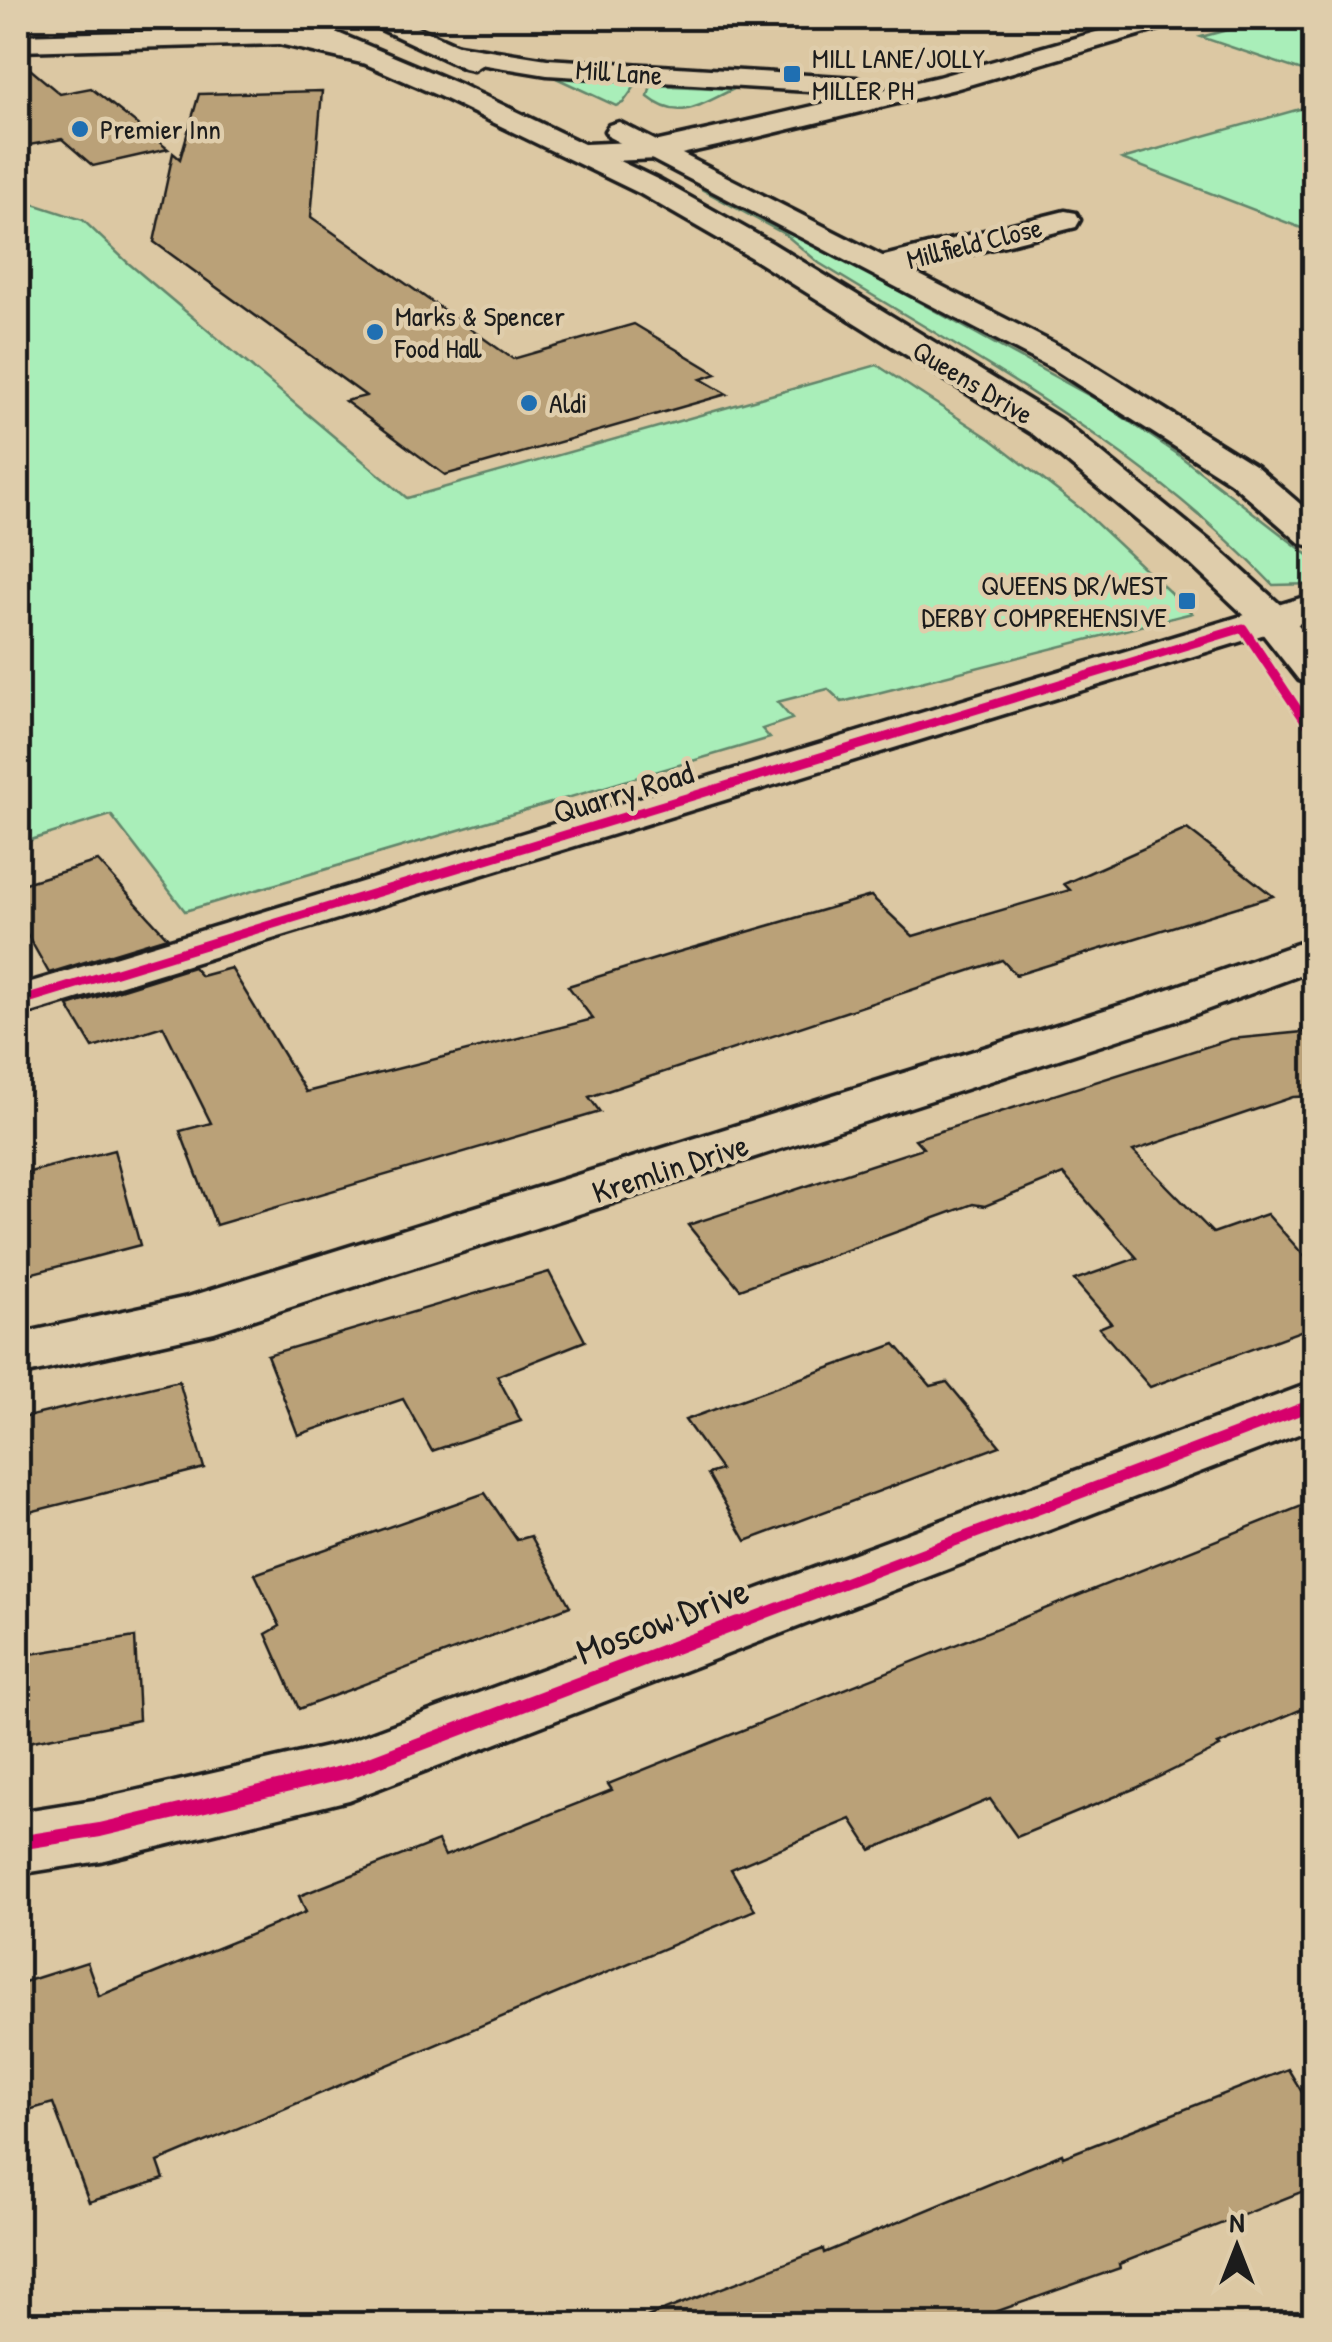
<svg xmlns="http://www.w3.org/2000/svg" width="1332" height="2342" viewBox="0 0 1332 2342" font-family="'Patrick Hand',sans-serif">
  <rect width="100%" height="100%" fill="#dcc8a3"/>
  <filter id="ink" filterUnits="userSpaceOnUse"><feTurbulence type="fractalNoise" baseFrequency=".01" numOctaves="2"/><feDisplacementMap in="SourceGraphic" scale="20" xChannelSelector="R" yChannelSelector="G"/><feConvolveMatrix kernelMatrix="1 2 1 2 8 2 1 2 1" color-interpolation-filters="sRGB"/></filter>
  <g filter="url(#ink)">
    <g fill="#a9eeb9" stroke="#62856a" stroke-width="2.5">
      <polygon points="1272,18 1314,18 1314,75 1201,37"/>
      <polygon points="554,77 638,82 623,103 616,106"/>
      <path d="M651,85L734,89C700,104 680,123 648,97Z"/>
      <polygon points="1314,105 1314,233 1122,159"/>
      <path d="M712,188L1099,401L1176,453L1312,558L1314,584L1273,585C1144,449 978,360 819,263L786,235L703,190Z"/>
      <polygon points="18,199 83,220 127,262 407,498 877,365 992,440 1081,509 1192,613 842,702 828,689 777,702 792,719 762,729 770,738 185,911 111,815 18,844"/>
    </g>
    <g fill="#baa178" stroke="#1c1c1c" stroke-width="2.5">
      <polygon points="18,59 60,94 91,88 168,149 93,166 62,139 18,147"/>
      <polygon points="322,91 311,217 513,359 634,324 717,374 701,379 727,394 445,475 345,401 366,396 154,242 173,153 180,159 199,94"/>
      <polygon points="1187,829 1273,896 1016,975 1002,960 589,1097 600,1112 216,1225 180,1131 211,1123 163,1026 93,1048 68,1006 193,967 201,976 231,968 306,1092 593,1019 568,986 668,955 871,896 913,936 1070,890 1064,884"/>
      <polygon points="98,861 167,937 49,973 18,918 18,885"/>
      <polygon points="1314,1031 1314,1096 1293,1097 1133,1151 1213,1233 1267,1214 1314,1267 1314,1326 1150,1387 1099,1328 1111,1323 1074,1280 1137,1258 1063,1174 985,1206 973,1204 740,1289 688,1225 923,1148 915,1139 1231,1039"/>
      <polygon points="114,1150 140,1245 18,1277 18,1175"/>
      <polygon points="549,1272 585,1341 497,1376 521,1421 432,1451 403,1399 298,1435 267,1355"/>
      <polygon points="895,1344 931,1386 947,1382 1000,1446 746,1541 708,1474 721,1470 685,1420"/>
      <polygon points="179,1381 204,1468 18,1515 18,1419"/>
      <polygon points="485,1493 517,1540 531,1536 570,1606 299,1709 266,1634 280,1626 255,1574"/>
      <polygon points="1314,1501 1314,1704 1218,1745 1220,1747 1136,1788 1017,1837 990,1799 871,1850 851,1819 731,1869 755,1910 158,2162 164,2179 89,2202 53,2103 18,2113 18,1984 87,1962 99,1996 306,1912 299,1896 438,1841 445,1856 612,1790 608,1784"/>
      <polygon points="135,1637 139,1720 18,1744 18,1656"/>
      <polygon points="1288,2069 1314,2112 1314,2187 1119,2264 1120,2268 961,2324 640,2324 639,2320 823,2249 824,2253 1062,2154 1063,2157"/>
    </g>
    <g fill="none" stroke-linecap="round" stroke-linejoin="round">
      <g stroke="#1c1c1c" stroke-width="7">
        <g id="minor">
          <polygon points="1145,18 1184,18 1180,23 955,89 753,138 659,159 585,162 575,159 570,153 575,147 585,144 659,141 753,120 938,77"/>
          <polygon points="279,28 375,50 379,56 366,64 279,44 18,51 18,35"/>
          <polygon points="452,44 547,59 857,78 871,86 857,94 547,75 443,58 439,52 443,46"/>
          <polygon points="1065,211 1076,213 1080,220 1076,227 883,276 872,273 867,266 872,259"/>
          <polygon points="1314,594 1314,619 18,1017 18,986"/>
          <polygon points="1314,938 1314,970 1179,1020 214,1332 18,1376 18,1334 188,1297 1143,998"/>
          <polygon points="1314,1382 1314,1428 349,1800 100,1861 18,1874 18,1812 100,1799 344,1743"/>
        </g>
      </g>
      <g stroke="#1c1c1c" stroke-width="7">
        <g id="highway">
          <polygon points="268,18 302,18 459,84 661,181 772,243 1060,419 1218,548 1286,610 1314,644 1314,684 1299,680 1258,628 1190,564 1034,435 750,257 639,193 439,96 272,23"/>
          <polygon points="364,18 397,18 482,56 486,62 473,70 464,68 368,23"/>
          <polygon points="619,122 1079,356 1256,466 1314,516 1314,547 1300,543 1230,482 1055,370 609,137 605,131 609,125"/>
        </g>
      </g>
      <use href="#minor" fill="#dfcdab" fill-rule="evenodd"/>
      <use href="#highway" fill="#dfcdab" fill-rule="evenodd"/>
      <g stroke="#dfcdab" stroke-width="14">
        <polyline id="cycleway-far2" points="18,1002 1243,628 1314,734"/>
      </g>
      <g stroke="#dfcdab" stroke-width="18">
        <polyline id="cycleway-far1" points="731,1626 1314,1404"/>
      </g>
      <g stroke="#dfcdab" stroke-width="20">
        <polyline id="cycleway" points="18,1843 100,1830 349,1771 738,1623"/>
      </g>
      <use href="#cycleway-far2" stroke="#d6006c" stroke-width="9"/>
      <use href="#cycleway-far1" stroke="#d6006c" stroke-width="11"/>
      <use href="#cycleway" stroke="#d6006c" stroke-width="14"/>
    </g>
  </g>
  <g fill="#1f6fb2" stroke="#dfcdab" stroke-width="4">
    <rect x="782" y="64" width="20" height="20" rx="5"/>
    <circle cx="80" cy="129" r="10"/>
    <circle cx="375" cy="332" r="10"/>
    <circle cx="529" cy="403" r="10"/>
    <rect x="1177" y="591" width="20" height="20" rx="5"/>
  </g>
  <g text-anchor="middle" dominant-baseline="central" stroke-width="9" stroke-linejoin="round" paint-order="stroke">
    <g font-size="28" fill="#1c1c1c" stroke="#dfcdab" text-anchor="start">
      <text x="812" y="58">MILL LANE/JOLLY<tspan x="812" dy="32">MILLER PH</tspan></text>
      <text x="100" y="129">Premier Inn</text>
      <text x="395" y="316">Marks &amp; Spencer<tspan x="395" dy="32">Food Hall</tspan></text>
      <text x="549" y="403">Aldi</text>
      <text x="1167" y="585" text-anchor="end">QUEENS DR/WEST<tspan x="1167" dy="32">DERBY COMPREHENSIVE</tspan></text>
    </g>
    <g font-size="28" fill="#1c1c1c" stroke="#dfcdab">
      <text transform="translate(619 72) rotate(4)">Mill Lane</text>
      <text transform="translate(974 243) rotate(-14)">Millfield Close</text>
      <text transform="translate(973 382) rotate(31)">Queens Drive</text>
    </g>
    <g font-size="32" fill="#1c1c1c" stroke="#dfcdab">
      <text transform="translate(623 792) rotate(-17)">Quarry Road</text>
      <text transform="translate(670 1168) rotate(-18)">Kremlin Drive</text>
    </g>
    <g font-size="38" fill="#1c1c1c" stroke="#dfcdab">
      <text transform="translate(662 1620) rotate(-21)">Moscow Drive</text>
    </g>
  </g>
  <rect width="1332" height="2342" fill="none" stroke="#dfcdab" stroke-width="60"/>
  <rect x="30" y="30" width="1272" height="2282" fill="none" stroke="#1c1c1c" stroke-width="4" filter="url(#ink)"/>
  <g transform="translate(1237 2247)" stroke="#dfcdab" stroke-width="8" paint-order="stroke">
  <path d="M0-8L18 38L0 25L-18 38Z" fill="#1c1c1c"/>
  <text y="-15" font-size="28" font-weight="bold" text-anchor="middle" fill="#1c1c1c">N</text>
  </g>
</svg>
